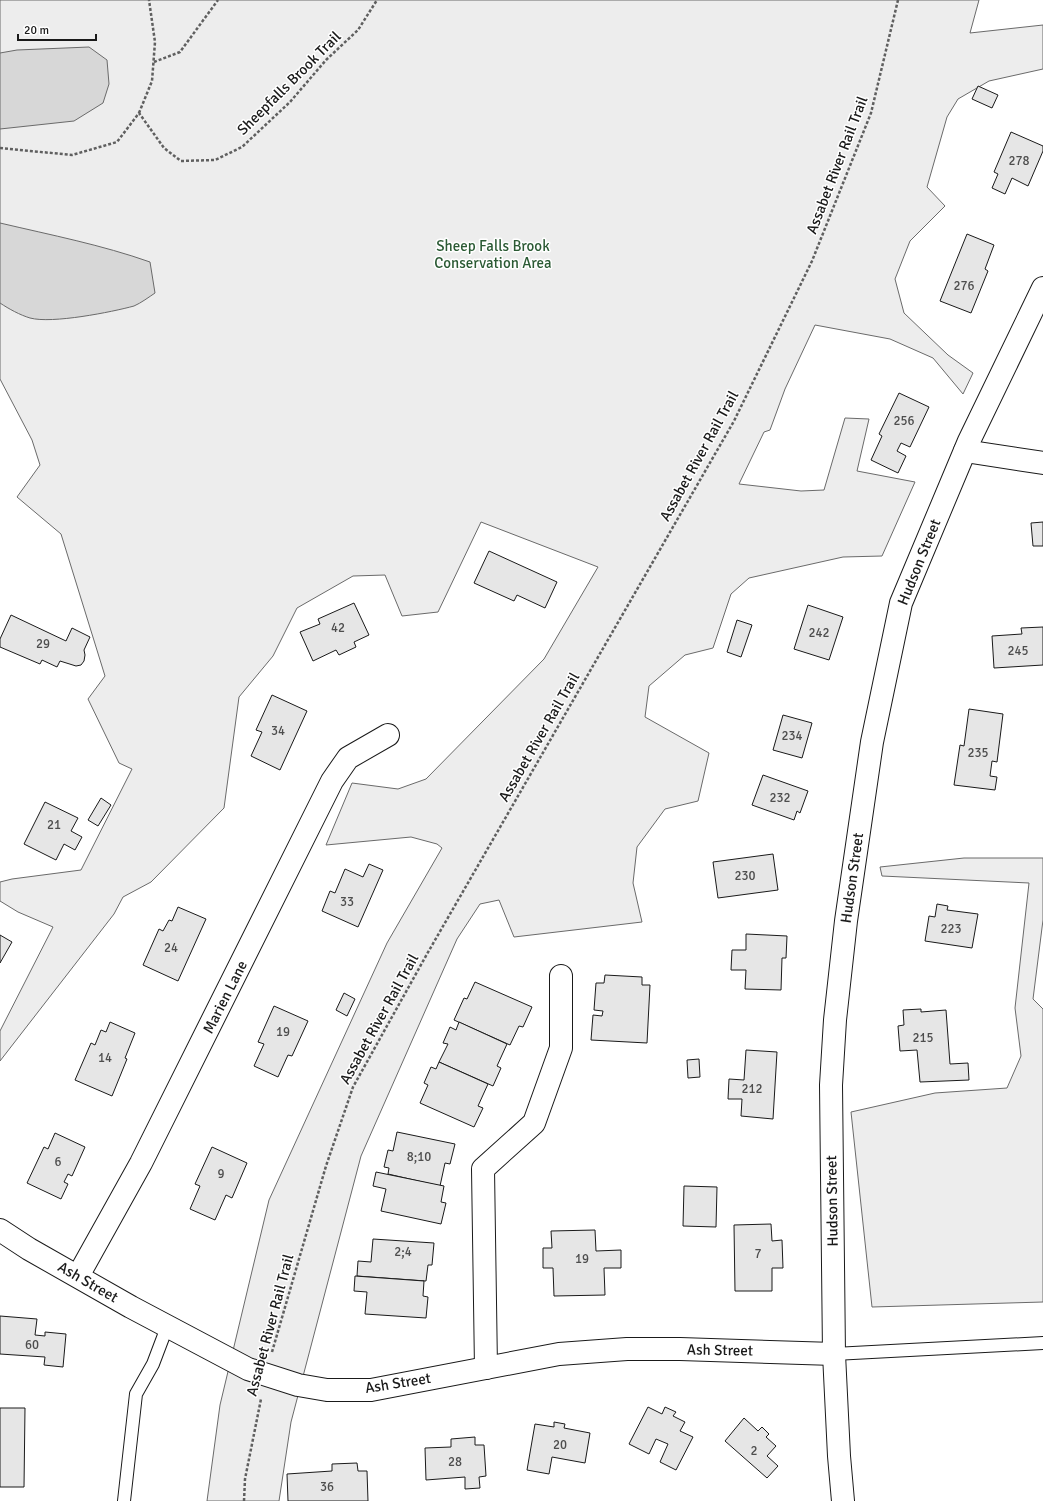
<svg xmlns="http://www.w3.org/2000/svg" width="1043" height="1501" viewBox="0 0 1043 1501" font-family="Signika,sans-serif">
  <rect width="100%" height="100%" fill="#fff"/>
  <g fill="#ededed" stroke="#6a6a6a">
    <polygon points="0,0 979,0 970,33 1043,25 1043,69 989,81 958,99 947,117 927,187 945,206 910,241 895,279 904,313 948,355 973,373 963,394 933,358 890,339 815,325 785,389 770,430 764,432 739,484 801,491 824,490 845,418 869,419 857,471 915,482 882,556 843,557 749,578 731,594 713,648 685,655 649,686 645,717 709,753 698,801 665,809 637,847 633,883 642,922 514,937 499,900 480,904 457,939 361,1156 291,1422 279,1501 207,1501 220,1405 269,1200 387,943 442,848 437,844 411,837 326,845 352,783 398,789 426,779 544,659 598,567 481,522 438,612 402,616 385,575 353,576 297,608 273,656 239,697 224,808 151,882 123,897 114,914 0,1061 0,1031 53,927 18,912 0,901 0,882 12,879 81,870 132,769 119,763 88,699 105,676 61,534 17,497 40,465 32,440 0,379"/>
    <polygon points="964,858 1043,858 1043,920 1033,999 1043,1009 1043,1302 872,1307 851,1112 935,1093 1007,1088 1021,1056 1015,1008 1029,883 882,876 880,867"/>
  </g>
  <g fill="#d7d7d7" stroke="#6a6a6a">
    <polygon points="89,47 107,60 109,84 103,103 74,121 0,129 0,53 17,50"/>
    <path d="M0,223C51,235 102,245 150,262L155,293C149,297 141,303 134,306C112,312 52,324 30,318C20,315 9,309 0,303Z"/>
  </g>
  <g fill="#e6e6e6" stroke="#1a1a1a">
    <polygon points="978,86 998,95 992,108 972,99"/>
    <polygon points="1011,132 1043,146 1043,151 1028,186 1012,178 1005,194 992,188 998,174 994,172"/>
    <polygon points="967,234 994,245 985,269 988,271 971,313 940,301"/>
    <polygon points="899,393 929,407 910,447 901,443 897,451 906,456 898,473 871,460 882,436 879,434"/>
    <polygon points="1043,522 1043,546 1033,546 1031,523"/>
    <polygon points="489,551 557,582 545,608 517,595 514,601 474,583"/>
    <polygon points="354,603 369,635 354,642 356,647 339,655 336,650 313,661 300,632 320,624 318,619"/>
    <polygon points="808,605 843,617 829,660 794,649"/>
    <polygon points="11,615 66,641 72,628 90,637 84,650 85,655 84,661 81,665 76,666 60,661 57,667 42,660 40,664 0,647 0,639"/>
    <polygon points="737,620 752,625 741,657 727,652"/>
    <polygon points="1043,627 1043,665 994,668 992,636 1022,634 1021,628"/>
    <polygon points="272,695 307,711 280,770 251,756 262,732 256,730"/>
    <polygon points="969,709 1003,714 997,762 992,761 990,776 997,777 995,790 954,785 960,745 964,746"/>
    <polygon points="783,715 812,723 802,758 773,750"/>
    <polygon points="763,775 808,791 800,813 797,811 794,820 752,805"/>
    <polygon points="101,798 111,805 98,826 88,820"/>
    <polygon points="45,802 78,818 71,831 82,837 75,850 64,844 56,860 24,844"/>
    <polygon points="773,854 778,890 718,898 713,862"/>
    <polygon points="369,864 383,870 358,927 322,911 330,891 335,893 345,869 363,877"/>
    <polygon points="937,904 948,906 947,910 978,914 972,948 925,941 929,916 935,917"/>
    <polygon points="178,907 206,919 178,981 143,965 159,929 163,931 169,920 172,921"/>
    <polygon points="746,934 787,936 786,958 782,958 781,990 745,989 746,970 731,970 732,950 746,950"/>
    <polygon points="0,935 12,942 0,963"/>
    <polygon points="605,975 642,977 642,985 650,985 647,1043 591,1040 593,1015 602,1016 603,1011 594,1010 596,983 604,983"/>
    <polygon points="475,982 532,1007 523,1027 519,1026 510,1045 454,1020 464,998 467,999"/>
    <polygon points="344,993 355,999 347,1016 336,1010"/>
    <polygon points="274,1006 308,1021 292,1056 288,1055 278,1077 254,1066 264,1044 258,1042"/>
    <polygon points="921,1009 921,1012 946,1010 950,1064 968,1063 969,1080 920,1082 917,1050 900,1051 898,1026 904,1025 903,1010"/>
    <polygon points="110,1022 135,1033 125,1058 127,1059 112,1096 75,1080 91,1043 95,1045 101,1030 106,1032"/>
    <polygon points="459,1022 507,1044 497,1066 501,1068 493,1086 439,1062 448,1044 443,1043 450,1027 456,1030"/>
    <polygon points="746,1050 777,1052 773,1119 741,1116 742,1099 728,1099 729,1079 744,1080"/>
    <polygon points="699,1059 700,1077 688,1078 687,1060"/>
    <polygon points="439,1062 488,1084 478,1106 483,1108 474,1127 420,1103 428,1085 424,1083 431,1067 436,1069"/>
    <polygon points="397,1132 455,1144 450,1164 445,1163 440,1186 388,1174 389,1168 384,1167 388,1150 393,1151"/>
    <polygon points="55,1133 85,1147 72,1176 68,1174 64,1182 68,1184 61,1199 27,1183 44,1147 48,1149"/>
    <polygon points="212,1147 247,1163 232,1198 226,1195 215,1220 190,1209 200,1186 195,1184"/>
    <polygon points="376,1172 444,1186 441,1202 446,1203 441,1224 381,1211 386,1189 373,1186"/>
    <polygon points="684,1186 717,1187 716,1227 683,1226"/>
    <polygon points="771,1224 772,1241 782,1240 783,1268 772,1268 772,1291 735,1291 734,1225"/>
    <polygon points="595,1230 596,1251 621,1250 621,1268 604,1268 605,1295 554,1296 553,1268 543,1268 543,1248 552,1248 551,1231"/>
    <polygon points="373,1239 434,1243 432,1265 428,1265 426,1281 357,1276 358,1261 371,1262"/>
    <polygon points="355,1276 424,1281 423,1296 428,1297 426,1318 365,1314 367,1292 354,1291"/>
    <polygon points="0,1316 37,1319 35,1335 45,1336 45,1332 66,1334 63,1367 44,1365 45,1357 0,1354"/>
    <polygon points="648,1407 662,1414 665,1407 676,1412 673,1416 685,1422 680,1431 693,1437 676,1470 660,1462 668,1444 656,1439 649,1454 629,1444"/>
    <polygon points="0,1408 25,1408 24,1487 0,1487"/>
    <polygon points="744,1418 758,1431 762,1427 769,1434 766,1437 776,1446 767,1456 778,1466 767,1478 725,1441"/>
    <polygon points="554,1422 565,1424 564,1428 590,1433 585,1463 552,1457 549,1474 527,1470 535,1424 554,1427"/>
    <polygon points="475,1437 475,1445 484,1445 486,1476 479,1477 480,1488 465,1489 465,1477 426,1480 425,1448 451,1447 451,1439"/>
    <polygon points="357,1463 358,1471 367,1471 368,1501 288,1501 287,1474 332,1471 332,1464"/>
  </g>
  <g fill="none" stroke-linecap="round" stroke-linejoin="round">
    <g stroke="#1a1a1a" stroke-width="14">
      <g id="lane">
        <polyline points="834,1354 1043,1343"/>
        <polyline points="124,1501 136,1394 153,1364 167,1327"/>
      </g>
    </g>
    <g stroke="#1a1a1a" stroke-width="24">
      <g id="street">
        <polyline points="965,451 1043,463"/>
        <polyline points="78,1276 141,1163 332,781 348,758 388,735"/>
        <polyline points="486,1368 483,1169 534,1123 561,1048 561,976"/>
      </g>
    </g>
    <g stroke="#1a1a1a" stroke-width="24">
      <g id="secondary">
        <polyline points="0,1230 29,1249 131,1307 248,1369 298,1385 327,1390 371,1390 559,1354 627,1349 680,1349 834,1354"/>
        <polyline points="843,1501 839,1456 834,1354 831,1085 835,1020 846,921 872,742 901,603 969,441 1043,288"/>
      </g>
    </g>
    <g stroke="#5f5f5f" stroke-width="2.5" stroke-dasharray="3 2" stroke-linecap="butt">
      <polyline points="154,62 180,52 218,0"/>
      <polyline points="139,113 152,81 155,42 149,0"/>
      <polyline points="0,148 72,155 117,142 139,113 164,148 181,161 215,160 242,147 290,102 326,60 358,30 377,0"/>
      <polyline points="272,1352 326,1166 353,1087 427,954 734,421 812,261 871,113 898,0"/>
      <polyline points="244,1501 245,1479 261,1399"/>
    </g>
    <use href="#lane" stroke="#fff" stroke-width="12"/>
    <use href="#street" stroke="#fff" stroke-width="22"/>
    <use href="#secondary" stroke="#fff" stroke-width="22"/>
  </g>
  <g text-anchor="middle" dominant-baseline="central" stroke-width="3" stroke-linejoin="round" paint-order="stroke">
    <g font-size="13" fill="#4d4d4d">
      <text x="1019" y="161">278</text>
      <text x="964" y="286">276</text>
      <text x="904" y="421">256</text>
      <text x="338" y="628">42</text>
      <text x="819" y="633">242</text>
      <text x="43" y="644">29</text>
      <text x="1018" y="651">245</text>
      <text x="278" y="731">34</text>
      <text x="792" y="736">234</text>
      <text x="978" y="753">235</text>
      <text x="780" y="798">232</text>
      <text x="54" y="825">21</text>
      <text x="745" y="876">230</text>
      <text x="347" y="902">33</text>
      <text x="951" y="929">223</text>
      <text x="171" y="948">24</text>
      <text x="283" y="1032">19</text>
      <text x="923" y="1038">215</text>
      <text x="105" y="1058">14</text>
      <text x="752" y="1089">212</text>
      <text x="419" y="1157">8;10</text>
      <text x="58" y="1162">6</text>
      <text x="221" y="1174">9</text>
      <text x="403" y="1252">2;4</text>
      <text x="758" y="1254">7</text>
      <text x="582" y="1259">19</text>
      <text x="32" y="1345">60</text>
      <text x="560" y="1445">20</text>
      <text x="754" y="1451">2</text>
      <text x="455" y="1462">28</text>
      <text x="327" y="1487">36</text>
    </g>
    <g font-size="15" fill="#1a1a1a" stroke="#fff">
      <text transform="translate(289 83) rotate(-45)">Sheepfalls Brook Trail</text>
      <text transform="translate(837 165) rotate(-69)">Assabet River Rail Trail</text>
      <text transform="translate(699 456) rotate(-61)">Assabet River Rail Trail</text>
      <text transform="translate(919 562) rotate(-68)">Hudson Street</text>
      <text transform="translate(539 737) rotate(-60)">Assabet River Rail Trail</text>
      <text transform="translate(852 878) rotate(-82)">Hudson Street</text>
      <text transform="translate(225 997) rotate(-63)">Marien Lane</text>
      <text transform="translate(379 1019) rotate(-61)">Assabet River Rail Trail</text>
      <text transform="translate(832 1201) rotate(-91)">Hudson Street</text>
      <text transform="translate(88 1282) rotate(30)">Ash Street</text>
      <text transform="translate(270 1325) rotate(-75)">Assabet River Rail Trail</text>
      <text transform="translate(720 1350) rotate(1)">Ash Street</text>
      <text transform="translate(398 1383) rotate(-9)">Ash Street</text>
    </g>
    <g font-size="15" fill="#2b5a34" stroke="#fff">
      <text x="493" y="246">Sheep Falls Brook<tspan x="493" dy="17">Conservation Area</tspan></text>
    </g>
  </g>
  <path d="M18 34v6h78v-6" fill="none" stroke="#1a1a1a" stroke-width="2"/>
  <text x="24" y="34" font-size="12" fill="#1a1a1a" stroke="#ffffff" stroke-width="3" paint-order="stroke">20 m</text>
</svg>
